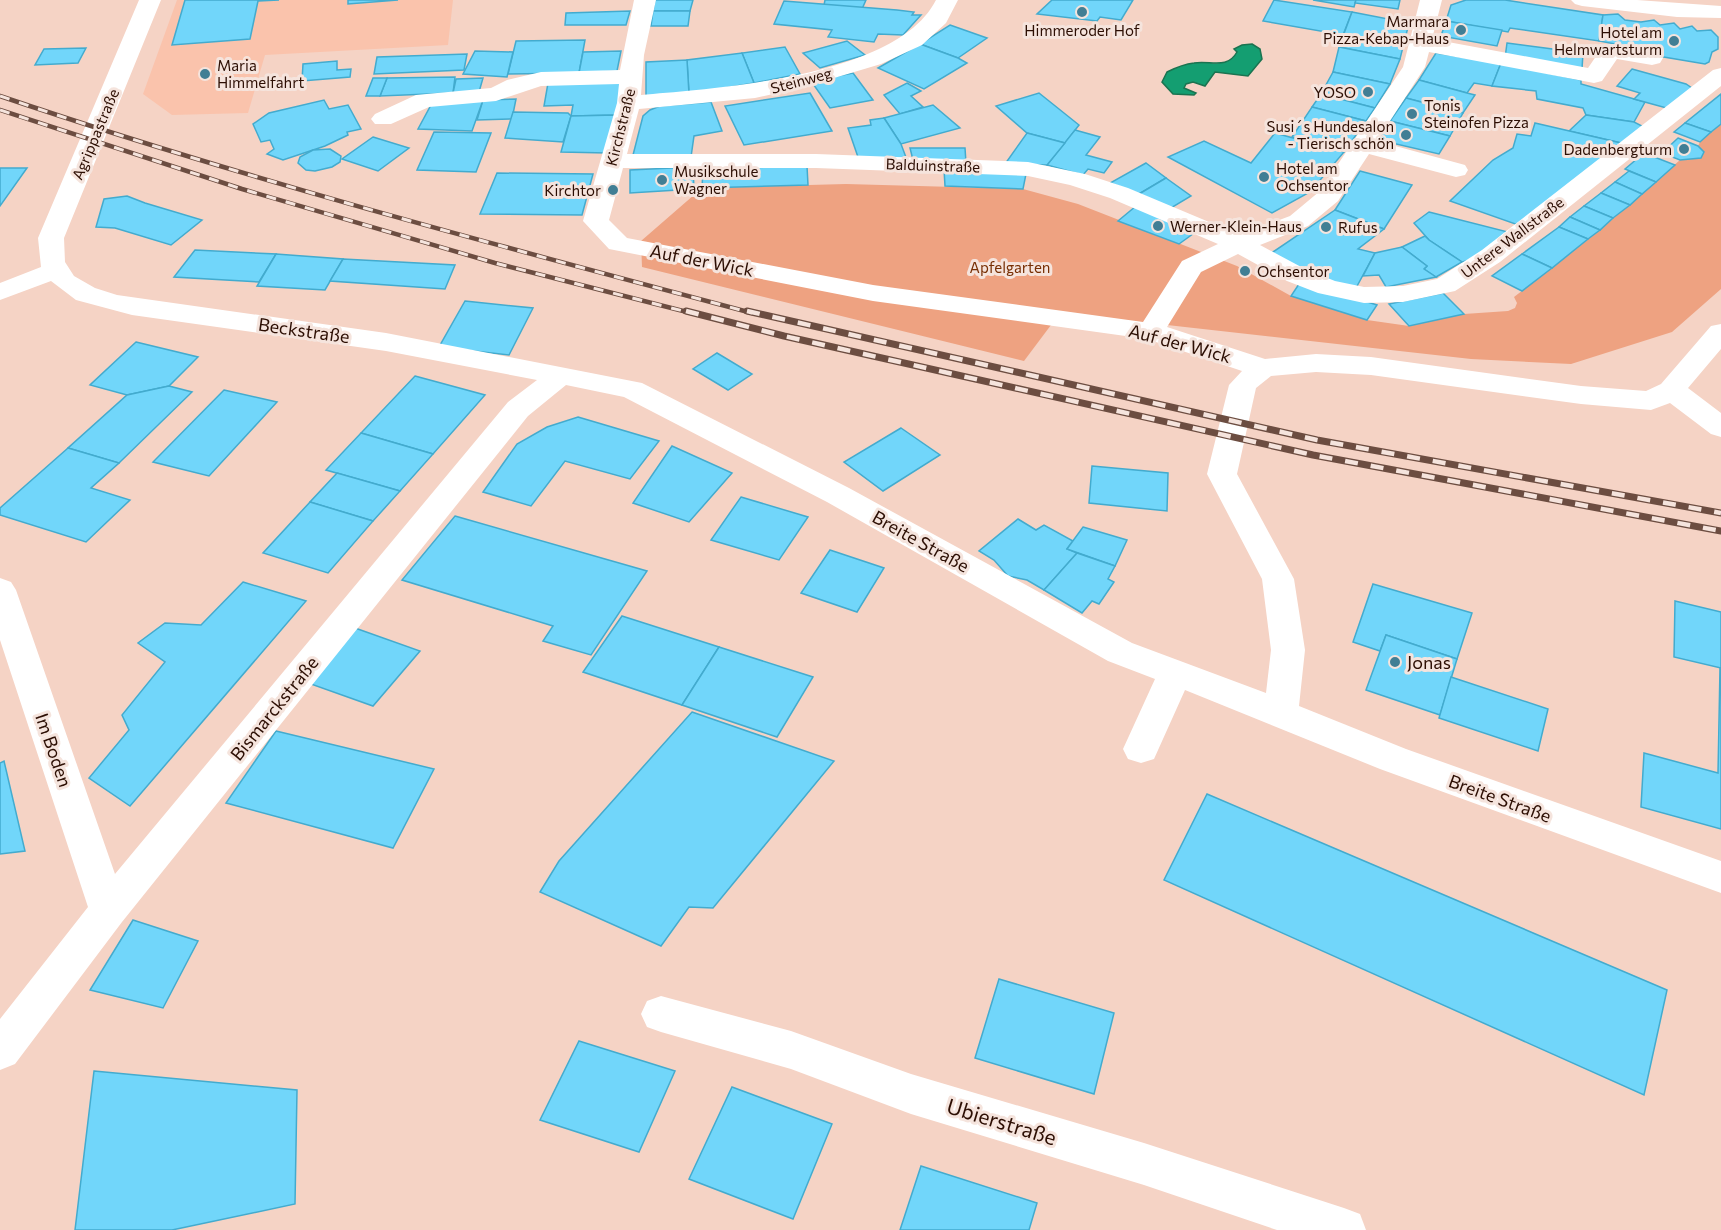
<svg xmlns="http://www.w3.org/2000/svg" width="1721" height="1230" viewBox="0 0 1721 1230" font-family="Commissioner,sans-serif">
  <rect width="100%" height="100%" fill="#f5d3c5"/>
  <polygon fill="#fac3ac" points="177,0 453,0 448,45 265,55 248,113 172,115 143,94"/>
  <polygon fill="#eea281" points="1721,124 1721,289 1672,332 1571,364 1471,359 1060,313 1024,361 642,267 641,241 702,188 846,184 1023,189 1078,204 1237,266 1291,296 1367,320 1409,326 1464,314 1508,311 1515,308 1517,303 1514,297 1600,230 1680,160 1701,158 1704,152 1698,146 1700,142"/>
  <path fill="#149e71" stroke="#1b7350" stroke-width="1.5" d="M1252,44L1260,49L1262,59L1248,76L1215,72L1205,86L1193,82L1186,84L1184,88L1196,93L1194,95L1173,94L1162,82L1167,72C1175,68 1185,64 1194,63C1210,60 1227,70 1237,52L1234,49L1242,45Z"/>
  <g fill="#71d6fa" stroke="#43abce" stroke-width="1.5">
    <polygon points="185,0 279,0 258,1 250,39 172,45"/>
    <polygon points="348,0 398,0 348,4"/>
    <polygon points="655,0 693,0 690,11 653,11"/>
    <polygon points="825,0 866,0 862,9 824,5"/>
    <polygon points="1052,0 1133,0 1121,20 1100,17 1097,21 1037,14"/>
    <polygon points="1274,0 1352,12 1343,35 1263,21"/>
    <polygon points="1313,0 1356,0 1354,7"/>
    <polygon points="1356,0 1400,0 1398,9 1355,3"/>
    <polygon points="1466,0 1505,0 1603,15 1599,41 1510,28 1508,32 1446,21 1451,5"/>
    <polygon points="784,1 897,10 914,12 912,15 921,15 903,35 878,34 874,42 828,37 832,30 774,24"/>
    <polygon points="630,11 626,25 565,25 566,13"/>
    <polygon points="653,11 690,11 688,26 651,26"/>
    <polygon points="1352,12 1409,23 1400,59 1339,47"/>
    <polygon points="1618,14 1625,20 1641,22 1654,20 1660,25 1674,23 1680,29 1692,26 1697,31 1711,30 1718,37 1718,49 1712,52 1709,62 1705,64 1640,53 1636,48 1599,41 1603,15"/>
    <polygon points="1446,21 1502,30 1497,46 1441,36"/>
    <polygon points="950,25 987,38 958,58 920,44"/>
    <polygon points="585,40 579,73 508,74 516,41"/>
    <polygon points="847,41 865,55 820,68 803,53"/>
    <polygon points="1507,43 1583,53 1582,69 1505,58"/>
    <polygon points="920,44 958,58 967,63 924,89 878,68"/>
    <polygon points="785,47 800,74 754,83 742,53"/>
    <polygon points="1339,47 1400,59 1390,84 1333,72"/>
    <polygon points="86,48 78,63 35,65 44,49"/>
    <polygon points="475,51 513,52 507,77 463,74"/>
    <polygon points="621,51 617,71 579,73 583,52"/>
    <polygon points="742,53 754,83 689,94 687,60"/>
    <polygon points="1436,53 1501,63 1492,86 1474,83 1467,93 1419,80"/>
    <polygon points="467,54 464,70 374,74 377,57"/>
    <polygon points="687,60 689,94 646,96 646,62"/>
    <polygon points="337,61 337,70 351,69 350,77 302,81 303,64"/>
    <polygon points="1501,63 1581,80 1581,84 1645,102 1634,122 1586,115 1583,108 1537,99 1536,91 1492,86"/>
    <polygon points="1632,69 1686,84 1692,88 1670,109 1634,99 1640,93 1617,86"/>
    <polygon points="1333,72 1390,84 1375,108 1321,94"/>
    <polygon points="853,73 873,100 830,108 811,81"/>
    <polygon points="455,77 453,93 380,96 387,78"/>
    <polygon points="373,78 387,78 380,96 366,96"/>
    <polygon points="483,78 479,92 453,93 456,79"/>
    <polygon points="1419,80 1467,93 1475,95 1463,113 1406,98"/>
    <polygon points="622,82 617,115 571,116 573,105 544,106 548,83"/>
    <polygon points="907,83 921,91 911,96 923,107 900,114 884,95"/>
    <polygon points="810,93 832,131 744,145 725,106"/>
    <polygon points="1039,93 1079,125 1065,143 1027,133 996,106"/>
    <polygon points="1321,94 1375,108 1366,121 1312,107"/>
    <polygon points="1721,94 1721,124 1711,132 1685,123"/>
    <polygon points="1406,98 1463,113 1450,136 1390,121"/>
    <polygon points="516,99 512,119 477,120 483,100"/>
    <polygon points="324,100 329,109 348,105 361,129 347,132 348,135 325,146 283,160 267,154 274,149 270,140 261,142 253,124 269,113"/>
    <polygon points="483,100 472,131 418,129 431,105"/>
    <polygon points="711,102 722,131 694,136 691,157 633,155 643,116 650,110 660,106"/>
    <polygon points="933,105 960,128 901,144 884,118"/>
    <polygon points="1312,107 1366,121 1344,152 1292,137"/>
    <polygon points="513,112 568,113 571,116 563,142 505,138"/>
    <polygon points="617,115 607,153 561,152 571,116"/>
    <polygon points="1586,115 1634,122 1644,127 1621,143 1569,131"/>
    <polygon points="884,118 901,144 907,160 859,160 848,128 871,125 870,120"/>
    <polygon points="1390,121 1450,136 1439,154 1379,140"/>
    <polygon points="1535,123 1621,143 1521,226 1450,201 1493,160 1513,148 1517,134 1531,136"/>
    <polygon points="1685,123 1711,132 1700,142 1674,132"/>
    <polygon points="1075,130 1100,137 1086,155 1112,162 1104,173 1088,169 1083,175 1047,165"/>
    <polygon points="434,132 491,133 476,172 417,170"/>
    <polygon points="1027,133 1065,143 1047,165 1005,164"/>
    <polygon points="1275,133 1344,152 1310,192 1272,213 1168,157 1204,141 1251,163"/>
    <polygon points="373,137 409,148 378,171 342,159"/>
    <polygon points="1678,138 1698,146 1704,152 1701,158 1680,160 1662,153"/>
    <polygon points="910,148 965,148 966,163 913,160"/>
    <polygon points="330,149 341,156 340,162 332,167 315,171 306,170 298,163 300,157 313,150"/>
    <polygon points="1644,153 1675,165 1656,182 1625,169"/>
    <polygon points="1146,163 1166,178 1139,194 1110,183"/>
    <polygon points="807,166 808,185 702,188 703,169"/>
    <polygon points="693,167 694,189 630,193 630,170"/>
    <polygon points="0,168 27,168 0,206"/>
    <polygon points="944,169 1026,174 1023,189 945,186"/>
    <polygon points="1360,171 1412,185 1384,229 1335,210"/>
    <polygon points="1629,171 1656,182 1642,194 1615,182"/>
    <polygon points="497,173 593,174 582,215 480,214"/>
    <polygon points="1166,178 1191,196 1171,208 1139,194"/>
    <polygon points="1615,182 1642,194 1630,205 1601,193"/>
    <polygon points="1601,193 1630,205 1613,218 1584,206"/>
    <polygon points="127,196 145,203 202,220 171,245 115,228 96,227 104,199"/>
    <polygon points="1136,206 1197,231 1179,244 1118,221"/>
    <polygon points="1584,206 1613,218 1600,230 1570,217"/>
    <polygon points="1335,210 1384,229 1358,249 1375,253 1356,288 1321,281 1267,256"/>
    <polygon points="1429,212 1508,232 1474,259 1462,262 1429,240 1414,223"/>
    <polygon points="1570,217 1600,230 1588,239 1559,227"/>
    <polygon points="1559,227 1588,239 1552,268 1522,254"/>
    <polygon points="1425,236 1429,240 1462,262 1436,277 1424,269 1427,266 1402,247"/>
    <polygon points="1402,247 1427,266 1424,269 1436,277 1386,287 1379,275 1363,276 1375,253"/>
    <polygon points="195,250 276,254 259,282 174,277"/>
    <polygon points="276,254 343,259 325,290 257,286"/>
    <polygon points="1522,254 1552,268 1522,291 1492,276"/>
    <polygon points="343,259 455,265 445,289 330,281"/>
    <polygon points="1301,281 1377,305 1367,320 1291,296"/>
    <polygon points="1443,293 1464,314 1409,326 1389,304"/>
    <polygon points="465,301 533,308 509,355 439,347"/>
    <polygon points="136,342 198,357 169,386 127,395 90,385"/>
    <polygon points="717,353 752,374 728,390 693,369"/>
    <polygon points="415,376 485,395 433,454 361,433"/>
    <polygon points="169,386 192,392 119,463 68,448 127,395"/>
    <polygon points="224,390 277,402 209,476 153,462"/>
    <polygon points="578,417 659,441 630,479 565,461 531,506 483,492 517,444 547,427"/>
    <polygon points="901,428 940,455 883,491 844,462"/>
    <polygon points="361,433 433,454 400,491 326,470"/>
    <polygon points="672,446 732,473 689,522 633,503"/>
    <polygon points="68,448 119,463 91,488 130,500 86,542 0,515 0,508"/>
    <polygon points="1092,466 1168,473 1167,511 1089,503"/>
    <polygon points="337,473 400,491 373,521 310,502"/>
    <polygon points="741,497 808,517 779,560 711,540"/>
    <polygon points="310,502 373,521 328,573 263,553"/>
    <polygon points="455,516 647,571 591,655 543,641 553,626 402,580"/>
    <polygon points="1018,519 1036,530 1044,525 1073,541 1067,549 1077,553 1044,590 1027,580 1008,576 994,560 979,551"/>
    <polygon points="1083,527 1127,540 1115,566 1067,549"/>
    <polygon points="830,550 884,568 857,612 801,593"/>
    <polygon points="1077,553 1115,566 1108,579 1114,582 1099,604 1092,601 1082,613 1044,590"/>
    <polygon points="243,582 306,601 130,806 89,778 129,730 122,715 165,662 138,643 165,623 201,625"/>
    <polygon points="1373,584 1472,613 1457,659 1386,635 1380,651 1353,642"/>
    <polygon points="1675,601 1721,612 1721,668 1674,657"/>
    <polygon points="622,616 719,647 682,705 583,672"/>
    <polygon points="355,628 420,651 373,706 308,683"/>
    <polygon points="1386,635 1457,659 1440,715 1366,690"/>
    <polygon points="719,647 813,677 777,737 682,705"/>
    <polygon points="1720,668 1721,668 1721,829 1641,807 1644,753 1718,773"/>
    <polygon points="1451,677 1548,709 1538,751 1439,718"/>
    <polygon points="692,712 834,761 713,908 689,907 661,946 540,892 559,861"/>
    <polygon points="276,731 434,769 393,848 226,803"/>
    <polygon points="4,761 25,851 0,854 0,763"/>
    <polygon points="1207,794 1667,990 1644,1095 1164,880"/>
    <polygon points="133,920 198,941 163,1008 90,990"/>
    <polygon points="999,979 1114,1013 1094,1094 975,1058"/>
    <polygon points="579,1041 675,1071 639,1152 540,1120"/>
    <polygon points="94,1071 297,1090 295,1204 172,1230 75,1230"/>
    <polygon points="732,1087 832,1124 793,1219 689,1179"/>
    <polygon points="921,1166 1037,1203 1029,1230 900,1230"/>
  </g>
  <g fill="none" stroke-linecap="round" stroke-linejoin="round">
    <g fill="#fff" fill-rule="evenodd">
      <path d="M139,0H161L64,238L65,262L74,276L95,288L117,295L386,333L642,383L849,488L1132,643L1266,693L1271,650L1262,579L1207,474L1229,385L1242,371L1147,339L873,301L609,249L583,221L617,103L619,84L541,86L496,101L429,107L391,124H375L371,119L375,114L416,95L491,88L507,80L541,72L620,70L634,0H656L644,55L641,95C719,88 897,77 936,0H958L946,23L922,45L881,64L804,87L755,98L639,109L627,154H816L1028,162L1085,174L1128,188L1240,235L1290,216L1320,191L1403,67L1420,0H1442L1432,39L1588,68L1603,46L1611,44L1660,53L1663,58L1660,63L1652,65L1617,59L1602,81L1594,83L1429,52L1425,67L1377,141L1465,165L1468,170L1465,175L1456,177L1369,154L1338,201L1308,226L1260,245L1305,269L1335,281L1364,287L1403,286L1437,279L1482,250L1713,70L1721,68V86L1500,262L1455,291L1403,302L1364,303L1318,293L1287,281L1238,254L1201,272L1167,327L1265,359L1316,354L1371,357L1581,386L1646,391L1661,384L1711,326L1721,324V349L1688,388L1721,413V437L1711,434L1670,403L1651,410L1581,404L1371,375L1316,372L1271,376L1256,388L1237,474L1294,579L1305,650L1299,706L1406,749L1721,861V893L1380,769L1185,690L1154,759L1141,763L1128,759L1123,749L1155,679L1108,661L827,502L624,397L566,385L528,416L122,922L15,1064L0,1070V1019L88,907L0,640V578L11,582L16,590L115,874L508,402L537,380L386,351L132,315L76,300L51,281L0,300V283L41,267L38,238ZM623,168H816L1028,176L1070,185L1110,198L1218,244L1182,261L1143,322L873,285L627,238L609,220Z"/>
      <polygon points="1571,0 1637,0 1721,6 1721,18 1677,17 1582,6 1575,4"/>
      <polygon points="661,996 791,1031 911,1074 1144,1143 1344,1208 1360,1214 1366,1230 1277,1230 1144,1185 911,1114 791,1069 661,1032 647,1027 641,1014 647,1001"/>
    </g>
    <g stroke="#6c4d41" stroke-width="4.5">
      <g id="rail-far1">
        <path d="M0,96C248,180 500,246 752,313"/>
        <polyline points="0,110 242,189 495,263 691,313"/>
      </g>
    </g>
    <g stroke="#6c4d41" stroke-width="7">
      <g id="rail">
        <polyline points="686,311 784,336 1313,455 1721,531"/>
        <polyline points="747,311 1317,440 1721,513"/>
      </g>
    </g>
    <use href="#rail-far1" stroke="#f5e4dd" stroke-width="3" stroke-dasharray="10" stroke-linecap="butt"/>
    <use href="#rail" stroke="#f5e4dd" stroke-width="4.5" stroke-dasharray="13" stroke-linecap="butt"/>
  </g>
  <g fill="#417e94" stroke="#f5e4dd" stroke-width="2">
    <circle cx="1082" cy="12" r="6"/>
    <circle cx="1461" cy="30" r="6"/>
    <circle cx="1674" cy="41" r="6"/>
    <circle cx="205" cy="74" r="6"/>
    <circle cx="1368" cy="92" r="6"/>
    <circle cx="1412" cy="114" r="6"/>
    <circle cx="1406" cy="135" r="6"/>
    <circle cx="1684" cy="149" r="6"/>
    <circle cx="1264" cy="177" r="6"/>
    <circle cx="662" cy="180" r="6"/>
    <circle cx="613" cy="190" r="6"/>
    <circle cx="1158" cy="226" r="6"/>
    <circle cx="1326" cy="227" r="6"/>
    <circle cx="1245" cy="271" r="6"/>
    <circle cx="1395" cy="662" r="6"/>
  </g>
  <g text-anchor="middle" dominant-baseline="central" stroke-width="6" stroke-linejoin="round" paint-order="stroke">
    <g font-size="15" fill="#2c0e03" stroke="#f5e4dd" text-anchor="start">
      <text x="1449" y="21" text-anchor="end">Marmara<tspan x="1449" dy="17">Pizza-Kebap-Haus</tspan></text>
      <text x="1082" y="30" text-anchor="middle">Himmeroder Hof</text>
      <text x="1662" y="32" text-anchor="end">Hotel am<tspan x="1662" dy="17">Helmwartsturm</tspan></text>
      <text x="217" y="65">Maria<tspan x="217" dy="17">Himmelfahrt</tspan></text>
      <text x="1356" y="92" text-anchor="end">YOSO</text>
      <text x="1424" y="105">Tonis<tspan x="1424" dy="17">Steinofen Pizza</tspan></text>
      <text x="1394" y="126" text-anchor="end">Susi´s Hundesalon<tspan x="1394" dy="17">- Tierisch schön</tspan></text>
      <text x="1672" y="149" text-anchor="end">Dadenbergturm</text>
      <text x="1276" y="168">Hotel am<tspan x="1276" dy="17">Ochsentor</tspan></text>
      <text x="674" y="171">Musikschule<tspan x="674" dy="17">Wagner</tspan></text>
      <text x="601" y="190" text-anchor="end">Kirchtor</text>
      <text x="1170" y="226">Werner-Klein-Haus</text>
      <text x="1338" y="227">Rufus</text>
      <text x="1257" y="271">Ochsentor</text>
    </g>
    <g font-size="15" fill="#2c0e03" stroke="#f5e4dd">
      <text transform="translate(801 80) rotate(-15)">Steinweg</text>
      <text transform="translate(620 127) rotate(-76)">Kirchstraße</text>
      <text transform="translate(95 134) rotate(-67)">Agrippastraße</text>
      <text transform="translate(933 165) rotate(2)">Balduinstraße</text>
      <text transform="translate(1512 237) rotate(-37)">Untere Wallstraße</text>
    </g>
    <g font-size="15" fill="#772e03" stroke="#f5e4dd">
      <text x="1010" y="267">Apfelgarten</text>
    </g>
    <g font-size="18" fill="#2c0e03" stroke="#f5e4dd">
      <text transform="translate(702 260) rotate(11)">Auf der Wick</text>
      <text transform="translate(304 330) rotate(8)">Beckstraße</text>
      <text transform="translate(1180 343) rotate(15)">Auf der Wick</text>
      <text transform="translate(921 541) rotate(29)">Breite Straße</text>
      <text transform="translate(274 708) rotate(-51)">Bismarckstraße</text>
      <text transform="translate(54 750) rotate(71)">Im Boden</text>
      <text transform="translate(1500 798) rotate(20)">Breite Straße</text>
    </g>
    <g font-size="18" fill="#2c0e03" stroke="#f5e4dd" text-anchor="start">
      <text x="1407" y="662">Jonas</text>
    </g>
    <g font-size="21" fill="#2c0e03" stroke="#f5e4dd">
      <text transform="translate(1002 1121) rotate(17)">Ubierstraße</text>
    </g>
  </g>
</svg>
